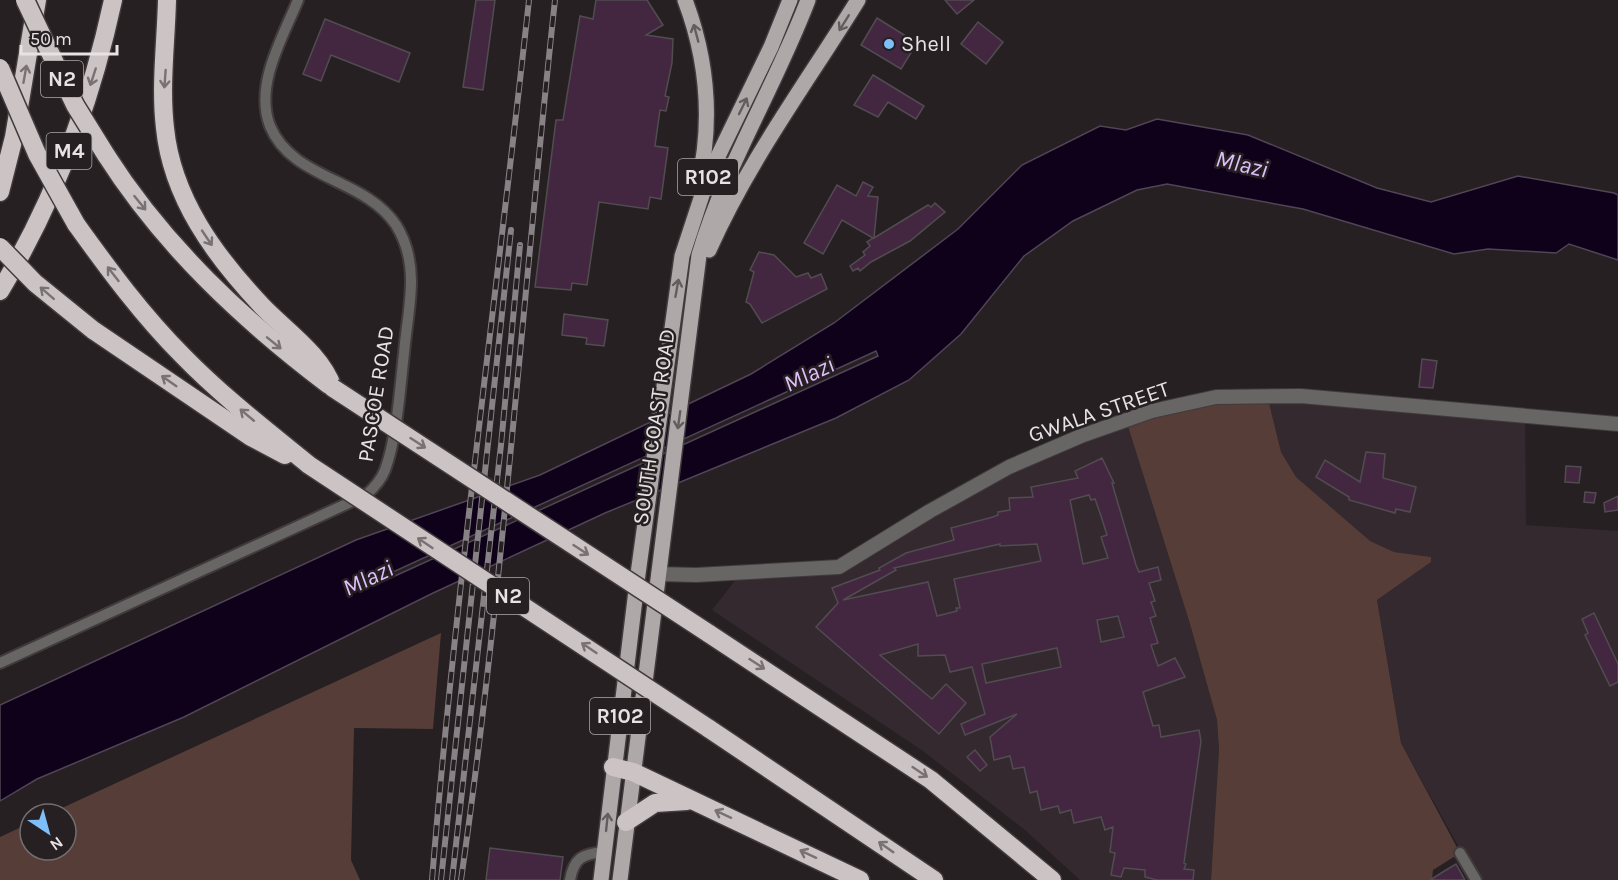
<svg xmlns="http://www.w3.org/2000/svg" width="1618" height="880" viewBox="0 0 1618 880" font-family="Karla,sans-serif">
  <rect width="100%" height="100%" fill="#262023"/>
  <g fill="#34292e">
    <polygon points="1267,396 1525,416 1526,525 1618,531 1618,880 1477,880 1401,743 1377,600 1431,562 1431,557 1394,552 1369,541 1296,477 1281,452"/>
    <polygon points="1126,420 1190,624 1217,720 1219,750 1211,880 1080,880 1025,830 923,751 712,610 741,573 839,567 1010,467"/>
  </g>
  <g fill="#563d38">
    <polygon points="1267,395 1281,452 1296,477 1370,541 1394,552 1431,557 1431,562 1377,600 1401,743 1460,853 1433,870 1432,880 1211,880 1219,750 1217,720 1190,624 1126,420 1152,412"/>
    <polygon points="441,633 433,729 354,728 351,860 360,880 0,880 0,837 30,823 30,850 66,850 66,814 49,814"/>
  </g>
  <path fill="#0f0119" stroke="#504556" stroke-width="1.5" fill-rule="evenodd" d="M1157,119L1248,135L1377,188L1431,202L1518,176L1614,193L1618,195V260L1569,244L1556,253L1488,249L1454,254L1303,209L1167,184L1137,190L1073,221L1024,256L961,334L909,380L836,418L605,513L431,594L184,717L37,779L0,801V705L356,540L540,475L751,374L834,323L958,229L1022,165L1100,126L1126,130ZM876,351L878,356L373,586L371,582Z"/>
  <g fill="#432741" stroke="#514c50" stroke-width="1.5" fill-rule="evenodd">
    <polygon points="476,0 495,0 483,90 463,87"/>
    <polygon points="596,0 647,0 663,25 646,35 673,39 672,63 665,96 669,97 666,111 660,110 655,146 668,148 661,199 650,197 648,209 599,202 587,285 572,283 571,290 535,287 556,120 563,120 580,16 593,19"/>
    <polygon points="945,0 974,0 957,14"/>
    <polygon points="877,18 917,43 901,69 861,45"/>
    <polygon points="325,19 410,53 399,82 331,55 321,81 303,74"/>
    <polygon points="978,22 1003,42 986,64 961,44"/>
    <polygon points="873,75 924,106 916,119 888,102 878,117 854,105"/>
    <polygon points="863,182 873,187 868,196 878,197 874,238 928,205 931,207 935,203 945,212 910,241 871,262 860,271 858,268 853,271 850,266 865,255 863,252 870,246 867,242 873,238 842,220 823,254 804,243 837,185 856,196"/>
    <polygon points="759,252 774,255 796,277 808,273 811,278 821,274 827,289 762,323 750,304 746,302 754,272 750,270"/>
    <polygon points="564,314 608,320 604,346 586,344 587,338 562,335"/>
    <polygon points="1422,359 1437,361 1433,388 1419,387"/>
    <polygon points="1366,452 1385,454 1383,478 1416,487 1410,512 1396,509 1395,513 1349,500 1349,497 1316,477 1325,460 1360,482"/>
    <path d="M1102,458L1114,483H1112L1136,565L1139,572L1158,567L1161,580L1149,583L1155,601L1151,602L1156,616L1150,618L1158,643L1151,645L1158,666L1175,658L1185,677L1143,692L1153,726L1159,725L1161,737L1199,730L1201,741L1184,863L1186,864L1184,869L1194,870L1193,880H1157L1145,877V870L1124,868L1121,877L1111,875L1115,853L1110,852L1113,827L1105,830L1101,817L1074,823L1071,810L1060,813L1058,806L1041,810L1037,791L1030,793L1024,767L1013,769L1010,756L994,760L990,737L1017,714L965,735L961,724L985,714L972,667L950,672L945,655L918,656V644L880,655L932,699L946,684L966,703L939,734L816,627L838,603L832,588L880,570L879,568L906,553L954,540L951,528L993,517L998,515V512L1010,510L1009,498L1033,497L1031,487L1078,478L1075,471ZM1089,495L1091,500L1095,499L1101,516L1107,535L1101,537L1108,558L1083,564L1070,500ZM1000,544V546L1037,544L1041,561L954,579L960,608H956L957,611L937,616L928,582L843,600L896,570L894,568ZM1118,616L1124,637L1101,642L1097,620ZM1057,648L1061,667L986,683L982,664Z"/>
    <polygon points="1566,466 1581,467 1579,483 1565,482"/>
    <polygon points="1585,492 1596,493 1594,503 1584,502"/>
    <polygon points="1618,496 1618,510 1605,512 1604,503"/>
    <polygon points="1594,613 1618,664 1618,682 1610,686 1585,635 1588,633 1582,619"/>
    <polygon points="975,750 987,765 980,771 967,757"/>
    <polygon points="490,848 563,857 560,880 486,880"/>
    <polygon points="1456,864 1465,880 1430,880 1446,870"/>
  </g>
  <g fill="none" stroke-linecap="round" stroke-linejoin="round">
    <g stroke="#413b3e" stroke-width="14">
      <g id="minor">
        <path d="M0,663L366,495C374,488 381,480 385,470C397,438 400,388 404,353C406,329 411,305 411,281C411,262 406,241 396,225C365,178 292,180 270,126C254,85 283,37 298,0"/>
        <polyline points="1460,853 1476,880"/>
        <path d="M570,880C574,858 582,854 604,852"/>
      </g>
    </g>
    <g stroke="#413b3e" stroke-width="16">
      <polyline id="tertiary" points="658,574 696,575 839,567 930,511 1009,467 1081,436 1152,411 1216,397 1301,396 1618,424"/>
    </g>
    <g stroke="#413b3e" stroke-width="18">
      <g id="primary">
        <path d="M685,0C708,61 713,122 698,186"/>
        <path d="M709,250C749,160 806,84 858,0"/>
        <polyline points="601,880 638,574 682,256 708,177 771,47 790,0"/>
        <path d="M620,880L699,255C725,166 775,87 808,0"/>
      </g>
    </g>
    <g stroke="#413b3e" stroke-width="21">
      <g id="motorway">
        <path d="M167,0C166,42 160,86 165,128C172,198 215,256 262,306C287,332 321,354 333,388"/>
        <path d="M106,155C164,246 243,320 329,385"/>
        <polyline points="0,192 14,137 37,0"/>
        <path d="M76,224C109,270 143,316 183,356C222,396 266,430 309,465"/>
        <path d="M0,291C54,202 91,102 113,0"/>
        <polyline points="93,330 251,437 285,455"/>
        <polyline points="708,633 931,780 1052,880"/>
        <polyline points="708,728 934,880"/>
        <polyline points="613,767 633,772 860,880"/>
        <polyline points="626,822 655,803 687,801"/>
      </g>
    </g>
    <use href="#minor" stroke="#686565" stroke-width="10"/>
    <use href="#tertiary" stroke="#686565" stroke-width="14"/>
    <use href="#primary" stroke="#afa8a9" stroke-width="15"/>
    <use href="#motorway" stroke="#cbc3c4" stroke-width="18"/>
    <g stroke="#878285" stroke-width="6">
      <g id="rail">
        <path d="M432,880C456,586 497,293 529,0"/>
        <polyline points="441,880 511,230"/>
        <polyline points="452,880 501,445 520,245"/>
        <path d="M461,880C503,588 523,293 555,0"/>
      </g>
    </g>
    <use href="#rail" stroke="#262023" stroke-width="4" stroke-dasharray="11" stroke-linecap="butt"/>
    <g stroke="#413b3e" stroke-width="21" stroke-linecap="butt">
      <g id="motorway-bridge">
        <polyline points="25,0 75,105 106,155"/>
        <polyline points="0,68 37,154 76,224"/>
        <polyline points="0,247 35,283 93,330"/>
        <polyline points="333,388 708,633"/>
        <polyline points="309,465 708,728"/>
      </g>
    </g>
    <use href="#motorway-bridge" stroke="#cbc3c4" stroke-width="18"/>
  </g>
  <defs><path id="oneway-shaft" d="M-6 0H5M1.5-3L5.5 0L1.5 3" fill="none" stroke-width="1.6" stroke-linecap="round" stroke-linejoin="round" transform="scale(1.5)"/></defs>
  <g stroke="#645d5f">
    <use href="#oneway-shaft" transform="translate(844 23) rotate(122)"/>
    <use href="#oneway-shaft" transform="translate(696 33) rotate(-105)"/>
    <use href="#oneway-shaft" transform="translate(743 106) rotate(-64)"/>
    <use href="#oneway-shaft" transform="translate(677 288) rotate(-80)"/>
    <use href="#oneway-shaft" transform="translate(679 420) rotate(98)"/>
    <use href="#oneway-shaft" transform="translate(607 822) rotate(-84)"/>
  </g>
  <g stroke="#787274">
    <use href="#oneway-shaft" transform="translate(25 74) rotate(-80)"/>
    <use href="#oneway-shaft" transform="translate(93 77) rotate(108)"/>
    <use href="#oneway-shaft" transform="translate(165 79) rotate(94)"/>
    <use href="#oneway-shaft" transform="translate(140 203) rotate(51)"/>
    <use href="#oneway-shaft" transform="translate(207 238) rotate(56)"/>
    <use href="#oneway-shaft" transform="translate(113 274) rotate(-128)"/>
    <use href="#oneway-shaft" transform="translate(47 293) rotate(-139)"/>
    <use href="#oneway-shaft" transform="translate(274 343) rotate(39)"/>
    <use href="#oneway-shaft" transform="translate(169 381) rotate(-145)"/>
    <use href="#oneway-shaft" transform="translate(247 415) rotate(-140)"/>
    <use href="#oneway-shaft" transform="translate(418 443) rotate(33)"/>
    <use href="#oneway-shaft" transform="translate(425 543) rotate(-146)"/>
    <use href="#oneway-shaft" transform="translate(581 550) rotate(33)"/>
    <use href="#oneway-shaft" transform="translate(589 648) rotate(-146)"/>
    <use href="#oneway-shaft" transform="translate(757 664) rotate(33)"/>
    <use href="#oneway-shaft" transform="translate(920 772) rotate(34)"/>
    <use href="#oneway-shaft" transform="translate(723 814) rotate(-155)"/>
    <use href="#oneway-shaft" transform="translate(886 847) rotate(-145)"/>
    <use href="#oneway-shaft" transform="translate(808 854) rotate(-155)"/>
  </g>
  <circle fill="#7ebef9" stroke="#262023" stroke-width="2" cx="889" cy="44" r="6"/>
  <g text-anchor="middle" dominant-baseline="central" stroke-width="5" stroke-linejoin="round" paint-order="stroke">
    <g fill="#262023" stroke="#ada8ab" stroke-width="1.5">
      <rect x="41" y="61" width="42" height="36" rx="4.5"/>
      <rect x="46.5" y="133" width="45" height="36" rx="4.5"/>
      <rect x="678" y="159" width="60" height="36" rx="4.5"/>
      <rect x="487" y="578" width="42" height="36" rx="4.5"/>
      <rect x="590" y="698" width="60" height="36" rx="4.5"/>
    </g>
    <g font-size="21" font-weight="bold" fill="#e7e3e5">
      <text x="62" y="79">N2</text>
      <text x="69" y="151">M4</text>
      <text x="708" y="177">R102</text>
      <text x="508" y="596">N2</text>
      <text x="620" y="716">R102</text>
    </g>
    <g font-size="22" fill="#e7e3e5" stroke="#262023" text-anchor="start">
      <text x="901" y="44">Shell</text>
    </g>
    <g font-size="22" fill="#e7e3e5" stroke="#262023">
      <text transform="translate(376 394) rotate(-81)">PASCOE ROAD</text>
      <text transform="translate(1099 412) rotate(-19)">GWALA STREET</text>
      <text transform="translate(654 427) rotate(-82)">SOUTH COAST ROAD</text>
    </g>
    <g font-size="24" font-style="italic" fill="#e0bffc" stroke="#262023">
      <text transform="translate(1242 164) rotate(13)">Mlazi</text>
      <text transform="translate(809 374) rotate(-25)">Mlazi</text>
      <text transform="translate(368 578) rotate(-25)">Mlazi</text>
    </g>
  </g>
  <g transform="translate(48 832) rotate(144)"><circle r="28" fill="#262023" stroke="#736e71" stroke-width="1.5"/>
  <path d="M0-4.5L10 22L0 15L-10 22Z" fill="#7ebef9"/>
  <text y="-9" font-size="16" font-weight="bold" text-anchor="middle" fill="#e7e3e5">N</text>
  </g>
  <path d="M21 45v9h96v-9" fill="none" stroke="#e7e3e5" stroke-width="3"/>
  <text x="30" y="45" font-size="18" fill="#e7e3e5" stroke="#262023" stroke-width="4.5" paint-order="stroke">50 m</text>
</svg>
